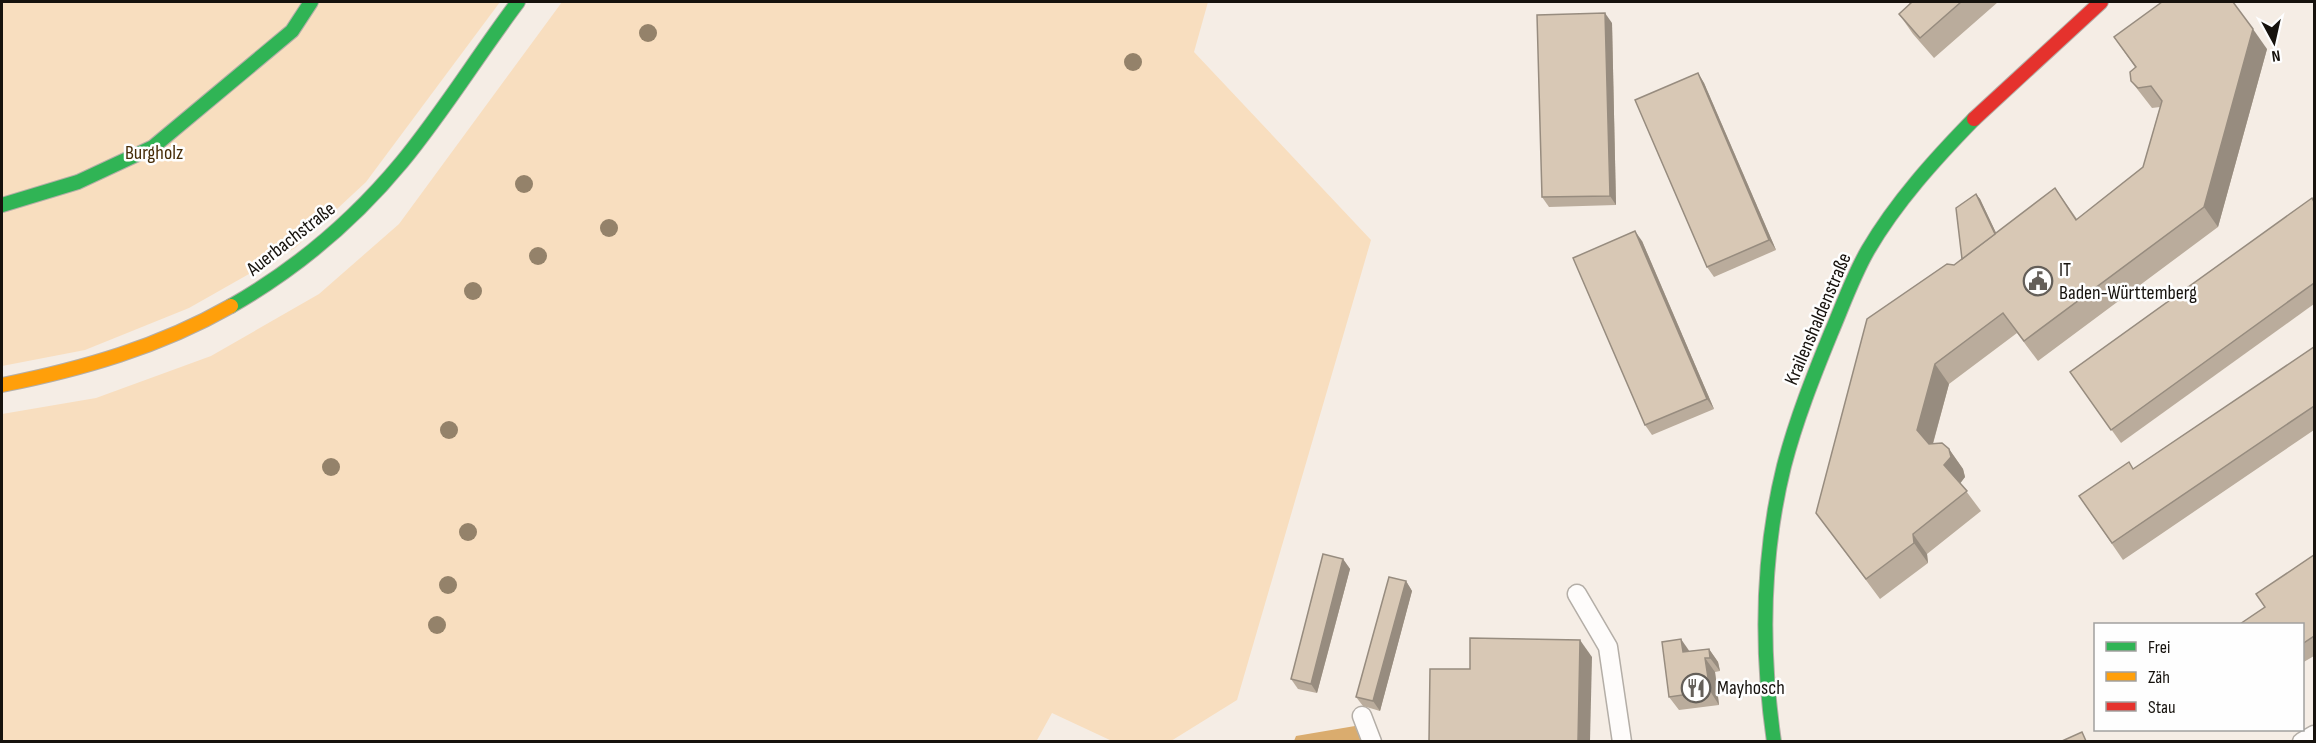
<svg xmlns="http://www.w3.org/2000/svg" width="2316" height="743" viewBox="0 0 2316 743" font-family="'Sofia Sans Condensed',sans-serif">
  <rect width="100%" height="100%" fill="#f5ede5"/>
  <g fill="#f8debf">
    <polygon points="2,2 500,2 366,182 295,248 189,308 85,350 2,366"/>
    <polygon points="562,2 1208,2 1194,52 1371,240 1237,700 1171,741 1112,741 1052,713 1036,742 2,741 2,414 96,398 211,356 319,294 399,224"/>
  </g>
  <polygon fill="#daac6e" points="1355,726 1361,741 1294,741 1296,736"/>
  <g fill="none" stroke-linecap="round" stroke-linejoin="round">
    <g stroke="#b4aea7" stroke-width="21">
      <g id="lane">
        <polyline points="1577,594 1608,647 1622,742"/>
        <polyline points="1362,716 1372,742"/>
        <polyline points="2302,742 2314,735"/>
      </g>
    </g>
    <g stroke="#b4aea7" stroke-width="16">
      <g id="fast">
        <polyline points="2,205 78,182 153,147 292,31 311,2"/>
        <path d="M231,306C296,269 354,220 402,162C444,111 478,55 518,2"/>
        <path d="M1774,742C1761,651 1762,555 1784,466C1796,420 1813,377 1831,333C1843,305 1853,276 1868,250C1896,202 1935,159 1974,119"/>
      </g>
    </g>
    <g stroke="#b4aea7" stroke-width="16">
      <path id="slow" d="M2,385C82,369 159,347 231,306"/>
    </g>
    <g stroke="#b4aea7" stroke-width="16">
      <polyline id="jam" points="1974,119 2101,2"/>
    </g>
    <use href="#lane" stroke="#fefcfb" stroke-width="18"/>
    <use href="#fast" stroke="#30b455" stroke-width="14"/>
    <use href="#slow" stroke="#ff9f0a" stroke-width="14"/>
    <use href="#jam" stroke="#e5322d" stroke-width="14"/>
  </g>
  <g fill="#94826a">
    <circle cx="648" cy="33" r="9"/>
    <circle cx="1133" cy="62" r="9"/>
    <circle cx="524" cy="184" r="9"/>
    <circle cx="609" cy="228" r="9"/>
    <circle cx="538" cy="256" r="9"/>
    <circle cx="473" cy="291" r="9"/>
    <circle cx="449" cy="430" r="9"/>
    <circle cx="331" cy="467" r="9"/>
    <circle cx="468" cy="532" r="9"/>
    <circle cx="448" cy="585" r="9"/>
    <circle cx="437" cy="625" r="9"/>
  </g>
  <g fill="#baac9c">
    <polygon points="1908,2 1998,2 1934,58 1913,34 1899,14 1910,4"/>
    <polygon points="1612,23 1616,205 1549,207 1542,197"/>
    <polygon points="2114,37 2267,49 2218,227 2038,361 2017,333 1949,384 1933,444 1949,449 1963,469 1965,477 1960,483 1981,511 1927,554 1928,563 1880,599 1816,513 1954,265 1962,259 1976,194 1980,199 1996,233 2055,188 2077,219 2143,167 2160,107 2152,108 2131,81 2135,67"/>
    <polygon points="1698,73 1704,83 1776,250 1714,277 1707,267"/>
    <polygon points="2314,202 2314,304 2121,443 2070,372"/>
    <polygon points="1642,241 1714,409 1652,435 1645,425"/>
    <polygon points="2314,347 2314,430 2123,560 2079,496 2134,469"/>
    <polygon points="2314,555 2314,656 2302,663 2302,624 2265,607"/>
    <polygon points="1343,559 1350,569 1317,693 1298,689 1291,679"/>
    <polygon points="1406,581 1412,591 1380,711 1363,706 1356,697"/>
    <polygon points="1709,649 1718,662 1720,671 1715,672 1719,705 1679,710 1669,697 1690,651"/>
  </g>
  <g fill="#978c7f">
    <polygon points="1605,13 1612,23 1616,205 1610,196"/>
    <polygon points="2253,29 2267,49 2218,227 2204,207"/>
    <polygon points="1698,73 1704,83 1776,250 1769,240"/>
    <polygon points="1976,194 1980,199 2007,256 2004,251"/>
    <polygon points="1635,231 1642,241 1714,409 1707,399"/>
    <polygon points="1935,364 1949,384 1931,450 1917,430"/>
    <polygon points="1949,449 1963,469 1965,477 1959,485 1944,465"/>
    <polygon points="1913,534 1927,554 1928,563 1914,543"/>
    <polygon points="1343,559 1350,569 1317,693 1311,684"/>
    <polygon points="1406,581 1412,591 1380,711 1373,701"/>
    <polygon points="1681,639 1690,652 1683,652"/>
    <polygon points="1580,640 1592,657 1590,741 1578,741"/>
    <polygon points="1709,649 1718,662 1720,671 1710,658"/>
    <polygon points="1705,658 1715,672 1719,705 1710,691"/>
  </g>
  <g fill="#d8c8b5" stroke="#978c7f" stroke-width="1.5">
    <polygon points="1911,2 1961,2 1920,38 1899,14 1912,2"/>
    <polygon points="2162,2 2233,2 2253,29 2204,207 2024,341 2003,313 1935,364 1917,430 1929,444 1942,443 1949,449 1951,457 1944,465 1967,491 1913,534 1914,543 1866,579 1816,513 1867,319 1947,264 1954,265 2055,188 2076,220 2143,167 2162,101 2151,86 2138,88 2131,81 2130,72 2136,67 2114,37"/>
    <polygon points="1605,13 1610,196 1542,197 1537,15"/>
    <polygon points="1698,73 1769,240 1707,267 1635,100"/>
    <polygon points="1976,194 1995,234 1962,259 1956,208"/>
    <polygon points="2312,198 2314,202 2314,283 2111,430 2070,372"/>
    <polygon points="1635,231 1707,399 1645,425 1573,258"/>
    <polygon points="2314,347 2314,406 2112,543 2079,496 2129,462 2133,469"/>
    <polygon points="1323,554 1343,559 1311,684 1291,679"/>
    <polygon points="2314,555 2314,636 2302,644 2302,624 2240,624 2265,607 2256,594"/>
    <polygon points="1389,577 1406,581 1373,701 1356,697"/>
    <polygon points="1470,638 1580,640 1578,741 1429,741 1430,669 1470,669"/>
    <polygon points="1681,639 1683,652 1709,649 1710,658 1705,658 1710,691 1669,697 1662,642"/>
    <polygon points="2082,732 2086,741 2062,741"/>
  </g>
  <defs>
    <g id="civic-ring" transform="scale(1.5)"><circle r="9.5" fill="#fefefe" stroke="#645f59" stroke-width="1.5"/><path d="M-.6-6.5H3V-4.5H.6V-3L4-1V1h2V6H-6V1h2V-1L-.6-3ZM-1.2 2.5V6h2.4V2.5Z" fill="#645f59"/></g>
    <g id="restaurant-ring" transform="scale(1.5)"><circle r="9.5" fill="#fefefe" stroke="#645f59" stroke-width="1.5"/><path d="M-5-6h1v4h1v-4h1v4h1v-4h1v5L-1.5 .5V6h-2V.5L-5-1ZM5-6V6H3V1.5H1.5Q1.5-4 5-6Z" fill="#645f59"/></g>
  </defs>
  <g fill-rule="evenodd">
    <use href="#civic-ring" x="2038" y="281"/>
    <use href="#restaurant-ring" x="1696" y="688"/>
  </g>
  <g text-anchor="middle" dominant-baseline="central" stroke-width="5" stroke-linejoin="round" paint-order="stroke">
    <g font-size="20" fill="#452b06" stroke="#fefefe">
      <text x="154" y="153">Burgholz</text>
    </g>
    <g font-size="20" fill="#16120d" stroke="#fefefe">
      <text transform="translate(291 239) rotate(-38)">Auerbachstraße</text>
      <text transform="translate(1818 319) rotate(-67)">Krailenshaldenstraße</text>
    </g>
    <g font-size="20" fill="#16120d" stroke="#fefefe" text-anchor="start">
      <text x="2059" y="270">IT<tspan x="2059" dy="23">Baden-Württemberg</tspan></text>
      <text x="1717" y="688">Mayhosch</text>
    </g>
  </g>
  <rect width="2316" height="743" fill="none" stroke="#16120d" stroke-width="6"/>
  <rect x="2094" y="623" width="210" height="108" fill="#fefefe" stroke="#a1a09e" stroke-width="1.5"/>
  <rect x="2106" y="642" width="30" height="9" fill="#30b455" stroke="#a1a09e" stroke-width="1.5"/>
  <text x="2148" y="653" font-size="18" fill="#16120d">Frei</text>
  <rect x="2106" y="672" width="30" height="9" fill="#ff9f0a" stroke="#a1a09e" stroke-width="1.5"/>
  <text x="2148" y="683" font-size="18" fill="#16120d">Zäh</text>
  <rect x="2106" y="702" width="30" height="9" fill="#e5322d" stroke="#a1a09e" stroke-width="1.5"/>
  <text x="2148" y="713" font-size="18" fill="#16120d">Stau</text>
  <g transform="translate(2274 42) rotate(172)" stroke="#fefefe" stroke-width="4.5" paint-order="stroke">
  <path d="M0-4.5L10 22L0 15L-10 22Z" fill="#16120d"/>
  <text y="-9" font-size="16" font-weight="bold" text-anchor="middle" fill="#16120d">N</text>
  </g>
</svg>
